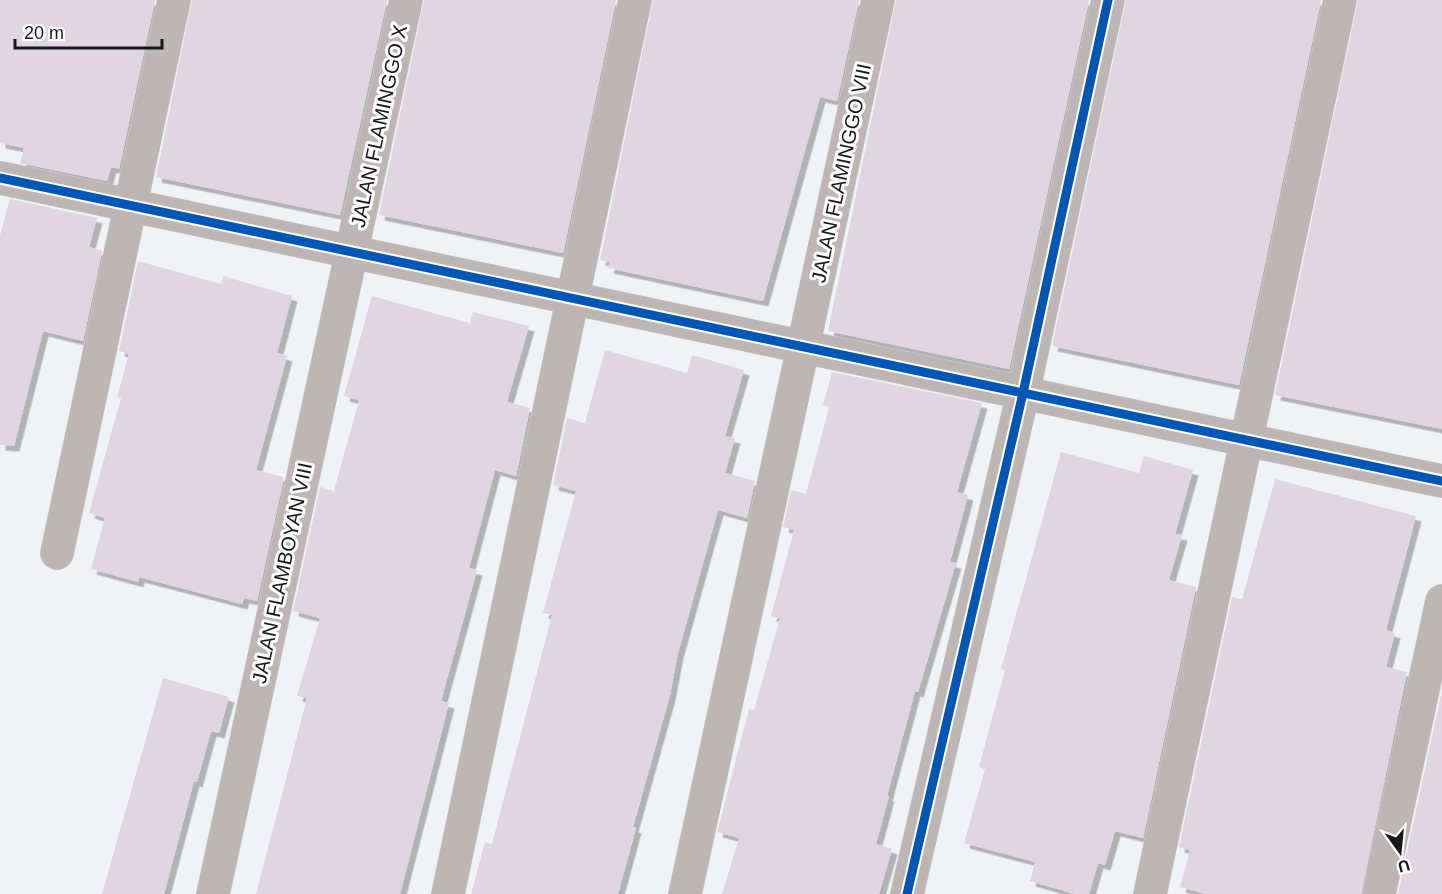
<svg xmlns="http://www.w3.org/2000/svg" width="1442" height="894" viewBox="0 0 1442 894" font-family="Arial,sans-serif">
  <defs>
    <filter id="shadow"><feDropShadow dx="5.5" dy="5.5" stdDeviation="0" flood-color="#0004"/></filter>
  </defs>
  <rect width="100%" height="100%" fill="#f0f3f6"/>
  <g fill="#e2d5e2" filter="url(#shadow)">
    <polygon points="0,0 155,0 119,169 111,167 107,181 20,163 24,148 0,143"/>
    <polygon points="192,0 387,0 340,215 156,177"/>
    <polygon points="424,0 616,0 563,253 379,215"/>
    <polygon points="653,0 859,0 837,101 820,97 763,301 608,268 610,262 600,260"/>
    <polygon points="896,0 1089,0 1009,369 828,331"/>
    <polygon points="1126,0 1321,0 1239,385 1052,346"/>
    <polygon points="1358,0 1442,0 1442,429 1275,395"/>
    <polygon points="10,199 97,218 89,247 102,251 83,341 43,331 14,446 0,445 0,235"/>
    <polygon points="138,261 221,284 223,276 292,296 277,353 287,356 256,470 284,477 257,601 244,598 242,604 139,577 138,582 91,569 105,518 89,513 121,398 117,397 129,354 119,351"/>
    <polygon points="372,296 470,323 473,312 529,326 507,402 530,408 516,476 495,470 469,568 477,570 441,701 449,703 400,894 256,894 307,698 297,696 320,618 293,611 320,487 334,491 359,400 344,396"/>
    <polygon points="605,350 687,373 692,355 744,370 725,436 735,438 725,473 755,481 747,518 718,510 678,653 670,695 633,827 636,828 618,894 471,894 485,842 492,844 552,615 543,613 576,491 553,485 567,418 585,423"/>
    <polygon points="832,372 982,403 957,492 968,495 950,562 956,563 918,692 915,691 887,796 889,796 876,844 892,849 879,894 722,894 739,838 717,832 749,709 754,710 780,618 771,616 794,530 783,527 791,490 806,494 829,407 823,405"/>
    <polygon points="1061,452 1139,473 1144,456 1193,470 1175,534 1182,535 1169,580 1196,587 1143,838 1115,831 1105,865 1098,863 1089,894 1075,894 1030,881 1035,862 964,843 985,769 979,767 1005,670 1001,669"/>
    <polygon points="1275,479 1416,516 1386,630 1395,633 1386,667 1407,672 1361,894 1206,894 1180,887 1190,850 1179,847 1232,597 1242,599"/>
    <polygon points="163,678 229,697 219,733 211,731 197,782 194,781 164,894 102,894"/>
    <polygon points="1442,690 1442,894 1398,894"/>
  </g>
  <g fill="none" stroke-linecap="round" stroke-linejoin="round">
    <g stroke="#ced0d2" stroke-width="34">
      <g id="minor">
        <polyline points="0,178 1442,481"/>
        <polyline points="57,553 174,0"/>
        <polyline points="213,894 406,0"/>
        <polyline points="448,894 635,0"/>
        <polyline points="685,894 878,0"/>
        <polyline points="907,894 1023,393 1108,0"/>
        <polyline points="1150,894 1340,0"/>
        <polyline points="1379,894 1442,601"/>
      </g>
    </g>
    <use href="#minor" stroke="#beb5b5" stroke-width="33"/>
    <g stroke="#fff" stroke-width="13">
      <g id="cycleway">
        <polyline points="0,178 1442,481"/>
        <polyline points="907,894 1023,393 1108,0"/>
      </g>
    </g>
    <use href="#cycleway" stroke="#0057b8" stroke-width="9"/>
  </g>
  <g text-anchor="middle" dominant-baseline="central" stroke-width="6" stroke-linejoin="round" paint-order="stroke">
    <g font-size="20" fill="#16191b" stroke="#fff">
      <text transform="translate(379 126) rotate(-78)">JALAN FLAMINGGO X</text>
      <text transform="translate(841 173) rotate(-78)">JALAN FLAMINGGO VIII</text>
      <text transform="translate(282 573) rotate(-78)">JALAN FLAMBOYAN VIII</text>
    </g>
  </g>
  <g transform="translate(1400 852) rotate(165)" stroke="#ffffff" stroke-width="4.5" paint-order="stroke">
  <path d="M0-4.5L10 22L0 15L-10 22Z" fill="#16191b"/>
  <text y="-9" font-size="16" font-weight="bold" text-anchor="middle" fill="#16191b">U</text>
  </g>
  <path d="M15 39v9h147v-9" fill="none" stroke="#16191b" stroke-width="3"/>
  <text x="24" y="39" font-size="18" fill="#16191b" stroke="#ffffff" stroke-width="4.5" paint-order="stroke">20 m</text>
</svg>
